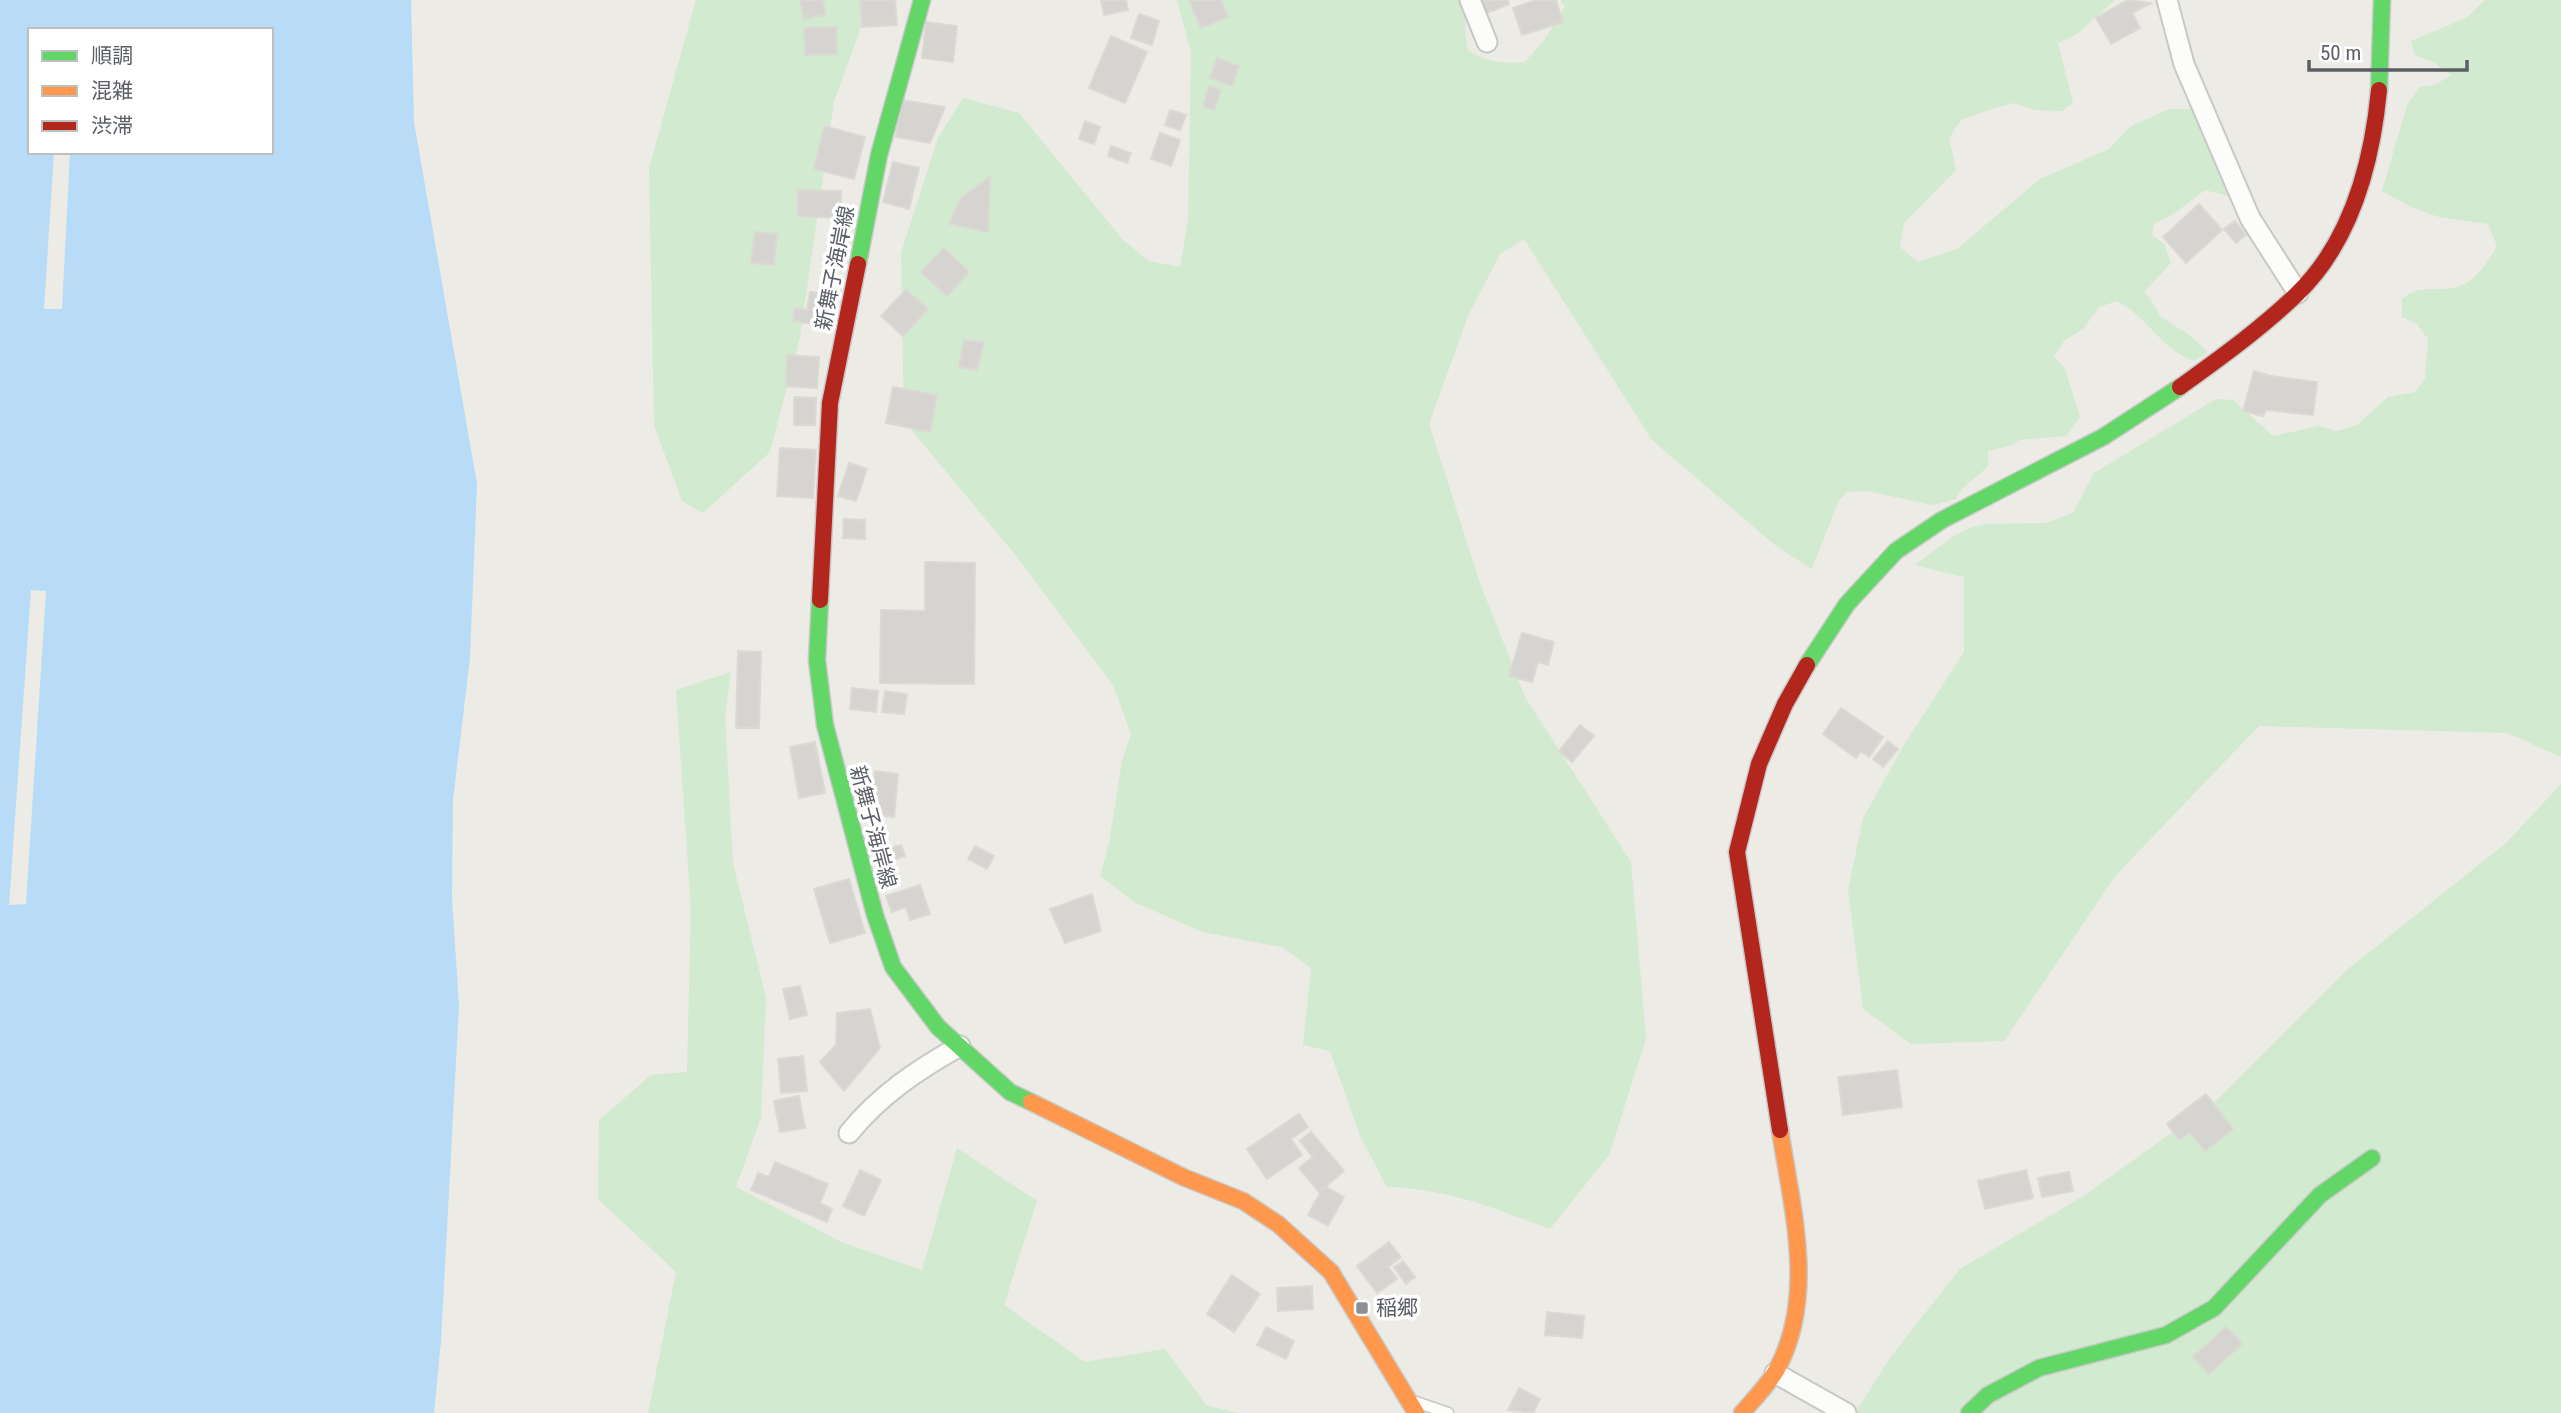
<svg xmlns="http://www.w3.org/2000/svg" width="2561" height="1413" viewBox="0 0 2561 1413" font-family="'Roboto Condensed','Noto Sans JP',sans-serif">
  <rect width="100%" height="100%" fill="#ecebe5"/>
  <g fill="#d2eacf">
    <polygon points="696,0 871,0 834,101 800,337 770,452 703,513 682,501 654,425 649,168"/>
    <path d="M1177,0H1466L1465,31L1468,50C1486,62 1503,64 1525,62L1545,39L1565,6L1560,0H2115L2077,34L2058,43L2073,103L2062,111L2035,110L2014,103L1991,109L1961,120L1949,138L1956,170L1904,223L1900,247L1918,262L1957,249L2040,179L2109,149L2131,126L2170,109H2195L2214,114C2226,135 2227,172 2233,197L2205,190L2172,215L2154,224L2152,235L2164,244L2171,263L2145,291L2161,317L2188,334L2208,352L2195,361C2161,350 2148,317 2117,301L2099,307L2084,328L2064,341L2054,356L2065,369L2080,417L2066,436L2019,440L2012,445L1988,451V466C1977,478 1963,484 1956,499L1933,505L1867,491L1847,492L1838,502L1812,569L1776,546L1652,440L1524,239L1500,254L1468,316L1429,424L1481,586L1525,697L1631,862L1646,1039L1609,1155L1550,1229C1496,1209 1446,1188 1387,1187L1360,1136L1330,1051L1303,1045L1311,968L1282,947L1202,932L1134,902L1100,876L1109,844L1122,761L1131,734L1113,685L1017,557L904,421L901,253L938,138L963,98L1019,113L1123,240L1149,261L1180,267L1188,221L1191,52Z"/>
    <path d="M2485,0H2561V757L2508,733L2259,726L2116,875L2004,1041L1911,1044L1863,1009L1848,890L1863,818L1904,745L1964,652V577L1915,565L1954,536L1972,527L1986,524L2045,523L2073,513L2094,473L2216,399L2233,400L2273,436L2319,426L2337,431L2357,425L2388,397L2415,392L2425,379L2428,339L2417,324L2402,317V299C2416,287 2427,290 2444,289C2471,289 2485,267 2497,246L2488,224L2439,217L2413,208L2382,191L2407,105L2420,87L2435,85L2451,75L2435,63L2415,55L2411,41L2466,18Z"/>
    <polygon points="731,672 725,717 733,863 766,998 761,1117 736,1187 841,1242 922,1270 957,1148 1037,1201 1004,1305 1085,1362 1165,1349 1206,1405 1238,1413 648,1413 676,1272 598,1199 599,1120 651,1075 687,1072 691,910 676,690"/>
    <polygon points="2561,784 2561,1413 1855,1413 1892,1355 1960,1269 2085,1195 2217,1100 2348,969 2506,843"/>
  </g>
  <path fill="#b8dcf7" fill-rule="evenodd" d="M0,0H411L414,122L477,484L470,658L453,800L452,898L459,1005L441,1341L434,1413H0ZM30,30H271V152H30Z"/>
  <g fill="#ecebe5">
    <polygon points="54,152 70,152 62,309 44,309"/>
    <polygon points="31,590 46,591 26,904 9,905"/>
  </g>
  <g fill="#d5d4d0" stroke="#dcd9d4" stroke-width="2">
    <polygon points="800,0 823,0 826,15 804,19"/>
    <polygon points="860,0 895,0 897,25 862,27"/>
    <polygon points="1101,0 1126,0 1128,10 1104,15"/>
    <polygon points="1189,0 1221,0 1228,17 1201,28"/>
    <polygon points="1476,0 1508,0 1509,4 1483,15"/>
    <polygon points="1536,0 1556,0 1563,22 1522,35 1513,8"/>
    <polygon points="2128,0 2151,3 2132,13 2140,28 2111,44 2096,18"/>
    <polygon points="1139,14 1159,21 1152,45 1131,38"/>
    <polygon points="926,22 957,26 953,62 922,58"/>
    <polygon points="836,27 837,54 805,55 804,28"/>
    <polygon points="1111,36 1147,52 1125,103 1089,88"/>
    <polygon points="1217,58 1239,66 1232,86 1210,78"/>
    <polygon points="1209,86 1221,90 1214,110 1203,107"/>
    <polygon points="902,100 945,107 930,143 896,137"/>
    <polygon points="1170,110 1186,115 1180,130 1165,125"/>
    <polygon points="1085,121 1100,127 1094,144 1079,139"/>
    <polygon points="824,126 865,137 854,179 814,169"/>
    <polygon points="1160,133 1180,140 1171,166 1151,159"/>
    <polygon points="1111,146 1131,153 1127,163 1108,156"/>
    <polygon points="893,162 919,168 909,209 883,202"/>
    <polygon points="990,177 988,232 949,224 961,198"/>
    <polygon points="798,190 841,191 840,218 798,216"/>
    <polygon points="2199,204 2222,230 2186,263 2163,237"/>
    <polygon points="2235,221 2246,235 2236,243 2224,229"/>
    <polygon points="755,232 777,234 774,265 751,263"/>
    <polygon points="944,248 969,272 947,296 921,272"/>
    <polygon points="906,290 928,309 903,336 881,316"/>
    <polygon points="810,292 832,295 828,326 793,321 795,308 807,310"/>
    <polygon points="964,340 984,342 977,370 959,367"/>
    <polygon points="787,355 819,357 817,388 786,386"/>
    <polygon points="2254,371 2271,376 2317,382 2313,415 2266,410 2263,416 2243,411"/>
    <polygon points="893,387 937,395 930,432 886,423"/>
    <polygon points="794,397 816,398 815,425 794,425"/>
    <polygon points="780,448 816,450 813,498 777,496"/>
    <polygon points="849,463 867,469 856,501 838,496"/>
    <polygon points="844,519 865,520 865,539 843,538"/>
    <polygon points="925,562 975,563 974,684 880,683 881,610 925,611"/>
    <polygon points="1522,633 1554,642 1548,665 1538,662 1532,682 1509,676"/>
    <polygon points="738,651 761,652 759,728 736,728"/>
    <polygon points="852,688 878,691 876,712 850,709"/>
    <polygon points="885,691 907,694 904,714 882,712"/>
    <polygon points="1841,708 1883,737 1869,757 1861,751 1856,758 1823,734"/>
    <polygon points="1580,725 1594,736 1572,762 1559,751"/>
    <polygon points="1888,741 1898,749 1883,767 1873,759"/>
    <polygon points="815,742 825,793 799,798 790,747"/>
    <polygon points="875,771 898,774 894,817 871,814"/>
    <polygon points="901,845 905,856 888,862 884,850"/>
    <polygon points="975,846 994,856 987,869 968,859"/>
    <polygon points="849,879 865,933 830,943 814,889"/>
    <polygon points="920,885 930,914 910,920 906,907 892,912 886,896"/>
    <polygon points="1092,894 1101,931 1065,943 1050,909"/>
    <polygon points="800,986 807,1015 790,1019 783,989"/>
    <polygon points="870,1009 880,1048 844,1091 820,1062 836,1045 837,1013"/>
    <polygon points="803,1056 807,1091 781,1093 778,1059"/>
    <polygon points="1897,1070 1902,1107 1843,1115 1838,1077"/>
    <polygon points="2206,1094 2233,1129 2205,1151 2190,1132 2179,1140 2167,1124"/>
    <polygon points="799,1096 805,1128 780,1132 774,1101"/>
    <polygon points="1299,1114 1308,1127 1291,1139 1302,1155 1267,1179 1247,1149"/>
    <polygon points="1311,1132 1344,1171 1319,1192 1299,1168 1313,1157 1300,1141"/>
    <polygon points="775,1162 828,1184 820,1203 832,1209 827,1222 751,1190 758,1173 769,1177"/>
    <polygon points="860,1170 881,1180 864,1216 843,1206"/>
    <polygon points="2026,1170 2033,1198 1985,1209 1978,1181"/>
    <polygon points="2069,1172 2073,1191 2042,1197 2038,1178"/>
    <polygon points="1324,1186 1344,1197 1328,1226 1308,1215"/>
    <polygon points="1389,1242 1401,1257 1388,1267 1397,1279 1377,1293 1357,1266"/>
    <polygon points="1403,1261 1415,1277 1406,1284 1394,1267"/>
    <polygon points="1232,1275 1260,1294 1234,1332 1207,1314"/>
    <polygon points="1312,1286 1313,1309 1278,1311 1277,1288"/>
    <polygon points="1547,1312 1584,1316 1582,1338 1545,1335"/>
    <polygon points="1266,1327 1294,1341 1286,1359 1257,1345"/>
    <polygon points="2226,1327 2242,1344 2209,1374 2193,1357"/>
    <polygon points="1519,1388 1540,1399 1533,1413 1508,1410"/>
  </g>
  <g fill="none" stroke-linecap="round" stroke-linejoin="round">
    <g stroke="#c8c8c7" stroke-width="13">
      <polyline id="lane" points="1416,1402 1448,1413"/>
    </g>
    <g stroke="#c8c8c7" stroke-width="23">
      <g id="street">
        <polyline points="1470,0 1487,42"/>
        <polyline points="2167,0 2184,64 2250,218 2298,293"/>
        <path d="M849,1133C880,1095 917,1070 960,1046"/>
        <polyline points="1775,1373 1846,1413"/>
      </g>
    </g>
    <g stroke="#c8c9c7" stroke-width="19">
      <g id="fast">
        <polyline points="2379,90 2382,0"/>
        <polyline points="858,264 879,155 922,0"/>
        <polyline points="820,600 817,660 825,725 875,915 893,967 938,1027 1010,1092 1031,1102"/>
        <polyline points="1807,665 1847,604 1896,551 1942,520 2103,437 2180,387"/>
        <polyline points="1969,1413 1988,1395 2039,1368 2166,1335 2214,1308 2320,1195 2372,1158"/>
      </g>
    </g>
    <g stroke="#c8c9c7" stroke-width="19">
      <g id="slow">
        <polyline points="1031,1102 1183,1177 1243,1201 1278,1224 1331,1272 1416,1413"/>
        <path d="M1742,1413C1753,1400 1767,1386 1776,1371C1817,1297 1792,1209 1780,1130"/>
      </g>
    </g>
    <g stroke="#c8c9c7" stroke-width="19">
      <g id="jam">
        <path d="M2180,387C2220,358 2262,328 2297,294C2352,241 2372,163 2379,90"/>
        <polyline points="820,600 830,403 858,264"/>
        <polyline points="1780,1130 1737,852 1759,764 1785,704 1807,665"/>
      </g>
    </g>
    <use href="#lane" stroke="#fcfcfb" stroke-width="10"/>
    <use href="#street" stroke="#fcfcfb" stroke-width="19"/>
    <use href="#fast" stroke="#63d668" stroke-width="16"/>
    <use href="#slow" stroke="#ff974d" stroke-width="16"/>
    <use href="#jam" stroke="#b3261e" stroke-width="16"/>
  </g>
  <rect fill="#8e9092" stroke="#fff" stroke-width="2.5" x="1355" y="1301" width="14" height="14" rx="3.5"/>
  <g text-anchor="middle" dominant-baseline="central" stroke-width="7" stroke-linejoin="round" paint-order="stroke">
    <g font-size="21" fill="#5b5f65" stroke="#fff">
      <text transform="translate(835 268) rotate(-79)">新舞子海岸線</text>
      <text transform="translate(873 827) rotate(75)">新舞子海岸線</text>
    </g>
    <g font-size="21" fill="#5b5f65" stroke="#fff" text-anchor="start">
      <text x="1376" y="1308">稲郷</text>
    </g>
  </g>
  <rect x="28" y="28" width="245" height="126" fill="#ffffff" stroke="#bdbfc1" stroke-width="2"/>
  <rect x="42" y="51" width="35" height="10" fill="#63d668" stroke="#bdbfc1" stroke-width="2"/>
  <text x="91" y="63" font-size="21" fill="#5b5f65">順調</text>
  <rect x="42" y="86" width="35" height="10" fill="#ff974d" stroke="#bdbfc1" stroke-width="2"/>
  <text x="91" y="98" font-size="21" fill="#5b5f65">混雑</text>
  <rect x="42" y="121" width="35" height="10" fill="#b3261e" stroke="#bdbfc1" stroke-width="2"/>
  <text x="91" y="133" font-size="21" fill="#5b5f65">渋滞</text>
  <path d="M2309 60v10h158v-10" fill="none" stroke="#5b5f65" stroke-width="3.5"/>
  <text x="2320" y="60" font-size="21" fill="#5b5f65" stroke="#ffffff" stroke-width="5" paint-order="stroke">50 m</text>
</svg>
